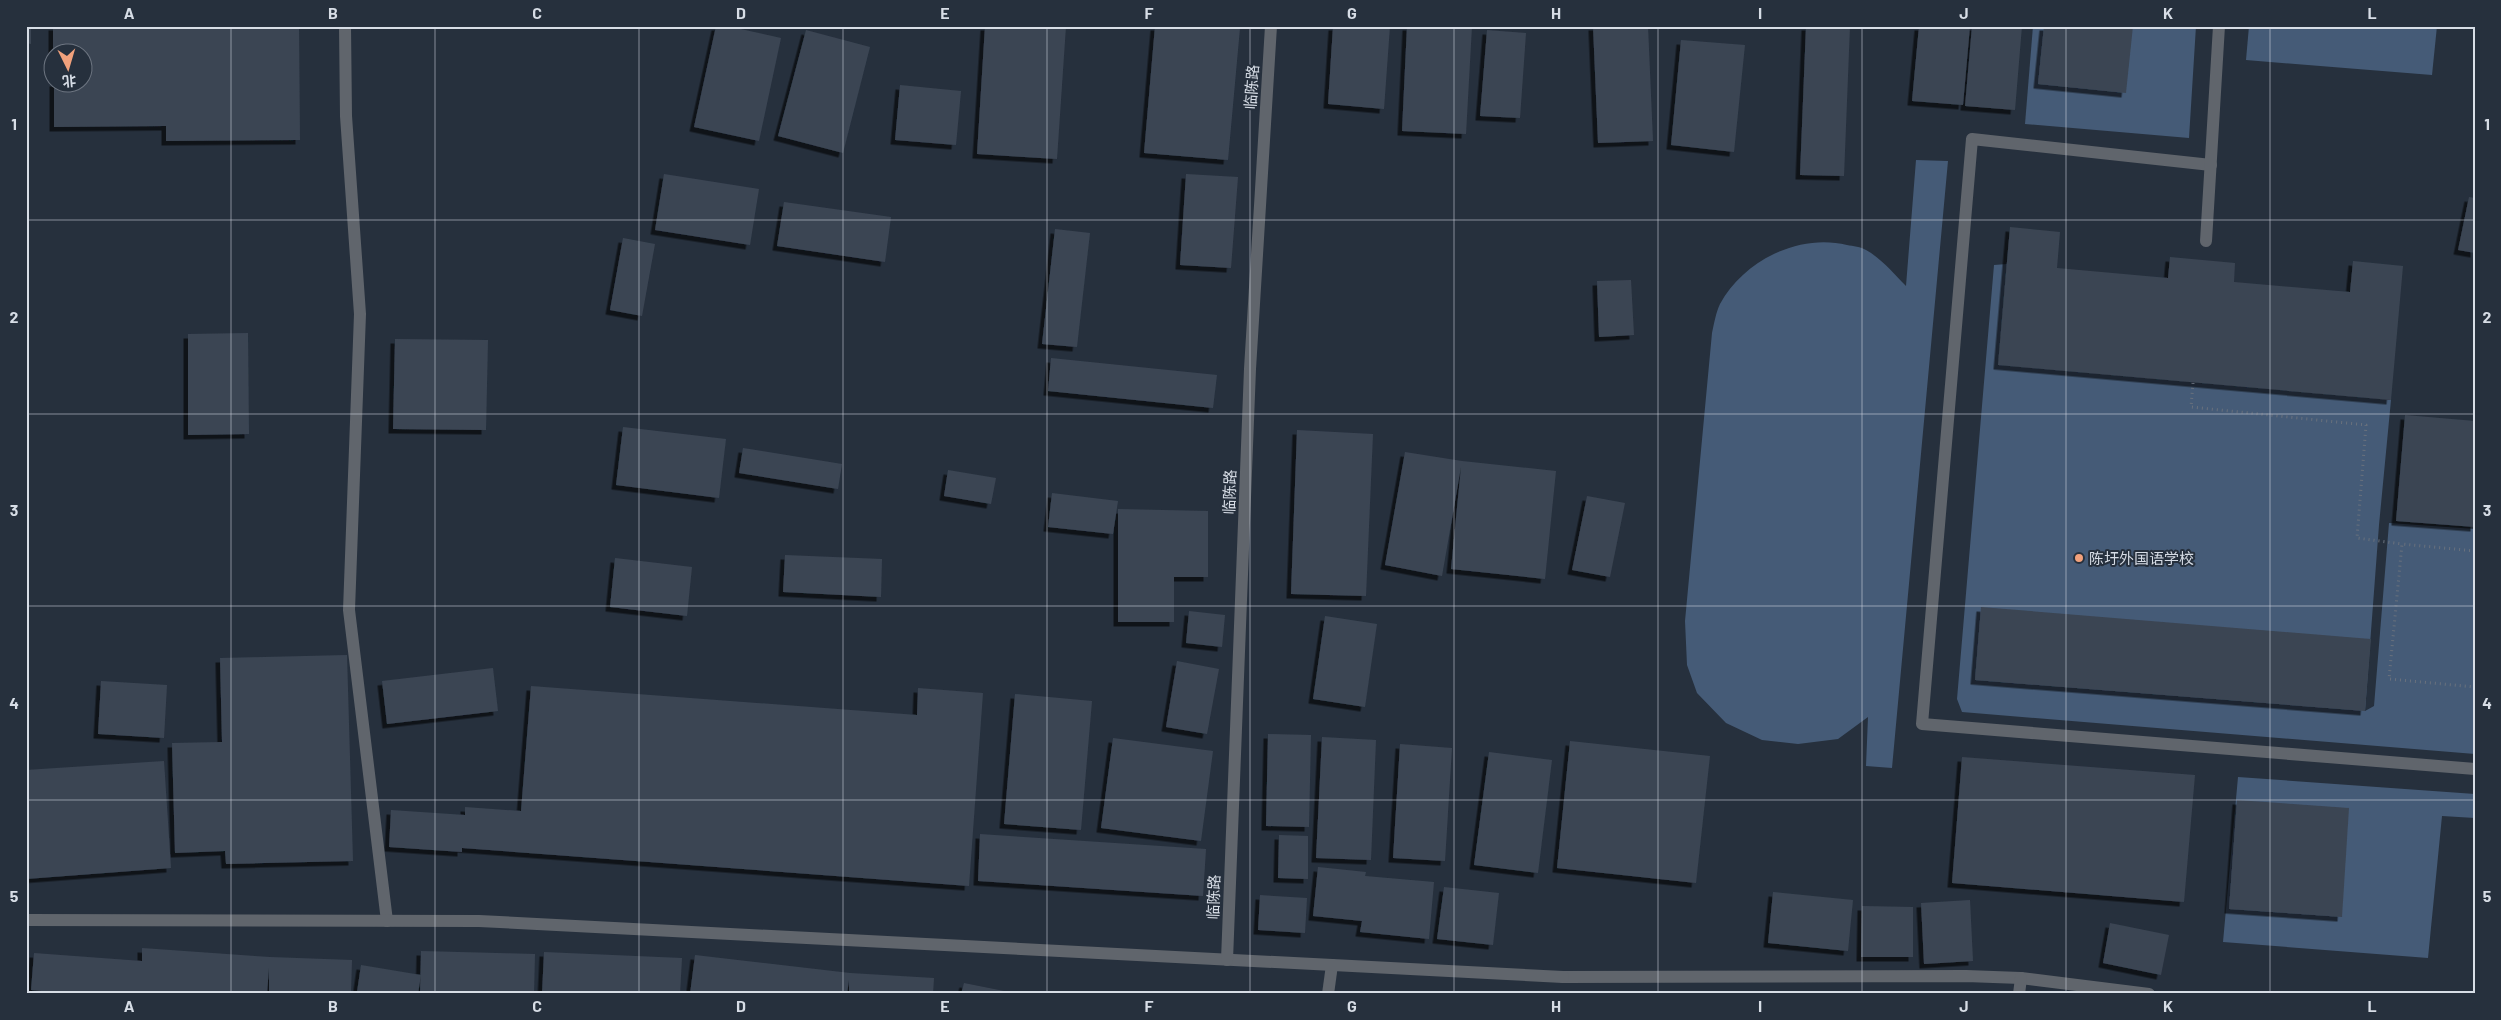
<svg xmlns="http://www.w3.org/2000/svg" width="2501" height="1020" viewBox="0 0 2501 1020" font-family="Barlow,'Noto Sans SC',sans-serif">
  <defs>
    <filter id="shadow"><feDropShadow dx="-4.5" dy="4.5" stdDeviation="0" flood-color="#0009"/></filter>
  </defs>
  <rect width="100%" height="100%" fill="#26303d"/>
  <g fill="#455b77">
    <polygon points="2033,26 2196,26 2189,138 2025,124"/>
    <polygon points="2249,26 2437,26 2432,75 2246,60"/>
    <path d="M1916,160L1948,161L1892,768L1866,766L1868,717L1838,739L1798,744L1762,740L1726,723L1697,693L1687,665L1685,621L1712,333C1714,324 1716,312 1720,304C1744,260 1800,233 1847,245C1853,246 1861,247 1866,250C1882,259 1893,273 1906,286Z"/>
    <polygon points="2007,264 1998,365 2391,400 2379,525 2365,711 2374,706 2389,523 2475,529 2475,754 1962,712 1957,699 1994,265"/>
    <polygon points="2238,777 2475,794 2475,818 2442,816 2428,958 2223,942"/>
  </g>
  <g fill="#3b4553" filter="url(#shadow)">
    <polygon points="26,26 31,26 31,44 26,43"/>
    <polygon points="53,26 299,26 300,140 166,141 166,126 54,127 54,82 82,82 82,52 53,52"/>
    <polygon points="716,26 727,26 781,38 759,141 694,127"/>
    <polygon points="985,26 1066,26 1057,159 977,154"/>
    <polygon points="1155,26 1240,28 1228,160 1144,153"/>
    <polygon points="1333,26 1390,26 1384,109 1328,104"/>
    <polygon points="1407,26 1472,26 1466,134 1402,131"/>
    <polygon points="1593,26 1648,26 1653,141 1598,143"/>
    <polygon points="1806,26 1850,26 1844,176 1800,175"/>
    <polygon points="1919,26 1970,26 1963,105 1912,101"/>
    <polygon points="1972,26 2022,26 2015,110 1965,106"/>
    <polygon points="2044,26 2133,26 2126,93 2038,84"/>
    <polygon points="806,30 870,47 843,153 778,136"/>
    <polygon points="1487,30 1526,33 1520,118 1480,116"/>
    <polygon points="1681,40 1745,45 1734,152 1671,145"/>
    <polygon points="900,85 961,91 956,145 895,140"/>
    <polygon points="664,174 759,189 750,245 655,230"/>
    <polygon points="1186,174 1238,177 1231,268 1180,265"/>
    <polygon points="2469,197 2475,198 2475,253 2458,250"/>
    <polygon points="784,202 891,217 885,262 777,246"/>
    <polygon points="2010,227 2060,232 2057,268 2168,278 2170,257 2235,263 2234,282 2350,292 2353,261 2403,266 2391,400 1998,365"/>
    <polygon points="1055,229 1090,233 1077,347 1042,344"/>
    <polygon points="623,238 655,244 642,316 610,310"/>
    <polygon points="1631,280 1634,335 1599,337 1597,281"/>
    <polygon points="248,333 249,434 188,435 188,334"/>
    <polygon points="395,339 488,340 486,430 393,429"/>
    <polygon points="1051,358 1217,375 1213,408 1048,391"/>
    <polygon points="2405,415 2475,421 2475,527 2396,521"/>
    <polygon points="623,427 726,439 719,498 616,485"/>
    <polygon points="1297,430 1373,434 1366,596 1291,594"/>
    <polygon points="743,448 842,464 838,489 739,473"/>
    <polygon points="1405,452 1462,461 1556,471 1545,579 1451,569 1461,467 1442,576 1385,565"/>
    <polygon points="948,470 996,478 991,504 944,496"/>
    <polygon points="1052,493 1118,501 1113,534 1048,527"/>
    <polygon points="1587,496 1625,503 1610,577 1572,570"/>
    <polygon points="1118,509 1208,511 1208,577 1174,577 1174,622 1118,622"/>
    <polygon points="785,555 882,559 881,597 783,592"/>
    <polygon points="615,558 692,567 687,616 610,607"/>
    <polygon points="1981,607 2371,639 2365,711 1975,680"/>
    <polygon points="1189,611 1225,615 1222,647 1186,643"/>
    <polygon points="1325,616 1377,624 1365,707 1313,699"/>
    <polygon points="347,655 353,861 226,864 225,851 175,853 172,743 222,742 220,658"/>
    <polygon points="1177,661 1219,669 1207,734 1166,727"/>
    <polygon points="493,668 498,711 387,724 382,681"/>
    <polygon points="101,681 167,685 164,738 98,734"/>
    <polygon points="531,686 917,715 918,688 983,693 969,886 462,848 462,852 389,847 391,810 465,815 465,807 521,811"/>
    <polygon points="1015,694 1092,701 1081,830 1004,824"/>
    <polygon points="1268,734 1311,735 1309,827 1266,826"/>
    <polygon points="1322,737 1376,740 1371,860 1316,858"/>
    <polygon points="1113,738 1213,751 1201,841 1101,828"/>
    <polygon points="1570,741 1710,756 1696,883 1557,868"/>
    <polygon points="1400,744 1452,748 1445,861 1393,858"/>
    <polygon points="1489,752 1552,760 1538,873 1474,865"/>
    <polygon points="1962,757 2195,775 2184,902 1952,883"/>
    <polygon points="164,761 171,868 26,879 26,770"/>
    <polygon points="2237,800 2349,808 2342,917 2229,909"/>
    <polygon points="980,834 1206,849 1203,896 978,881"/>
    <polygon points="1279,835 1308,836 1308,879 1278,878"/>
    <polygon points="1318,867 1366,872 1365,876 1434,882 1429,939 1360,932 1362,921 1313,916"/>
    <polygon points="1444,887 1499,893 1493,945 1437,939"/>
    <polygon points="1773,892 1853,900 1848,951 1768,943"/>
    <polygon points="1260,895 1307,898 1305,933 1258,930"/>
    <polygon points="1970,900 1973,961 1924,964 1921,903"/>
    <polygon points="1862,906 1913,907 1913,957 1861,957"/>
    <polygon points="2110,923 2169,935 2161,975 2103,963"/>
    <polygon points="142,948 270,957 352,960 351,994 269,994 269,968 267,994 74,994 31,990 34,953 142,961"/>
    <polygon points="421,951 535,954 534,994 420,994"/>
    <polygon points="544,952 682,958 680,994 542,994"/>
    <polygon points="695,955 850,973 934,978 933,994 849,994 849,980 847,994 690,994"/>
    <polygon points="361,965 421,975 418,994 357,992"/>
    <polygon points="964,983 1014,993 1014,994 961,994"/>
  </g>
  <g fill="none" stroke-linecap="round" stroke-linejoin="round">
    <g stroke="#69717d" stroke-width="3" stroke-dasharray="1 4" stroke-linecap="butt">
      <polyline points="2193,383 2191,407 2366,425 2357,538 2402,544"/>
      <polyline points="2475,551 2402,544 2389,679 2475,687"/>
    </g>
    <g stroke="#60656c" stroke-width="12">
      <polyline points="345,26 346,116 360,314 349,610 387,921"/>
      <polyline points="2211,165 1972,139 1922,724 2475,769"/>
      <polyline points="2206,241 2219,26"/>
      <polyline points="1563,977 1966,976 2021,978 2149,994"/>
      <polyline points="1328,994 1332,965"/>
      <polyline points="2019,994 2021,978"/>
    </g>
    <polyline stroke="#60656c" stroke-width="12" points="26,920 479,921 1563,977"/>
    <polyline stroke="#60656c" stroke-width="12" points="1227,960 1250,369 1271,26"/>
  </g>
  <path fill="none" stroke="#d7dde6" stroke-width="1" stroke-opacity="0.55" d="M231,26V994M435,26V994M639,26V994M843,26V994M1047,26V994M1250,26V994M1454,26V994M1658,26V994M1862,26V994M2066,26V994M2270,26V994M26,220H2475M26,414H2475M26,606H2475M26,800H2475"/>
  <circle fill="#f1a17c" stroke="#26303d" stroke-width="2" cx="2079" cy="558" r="5"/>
  <g text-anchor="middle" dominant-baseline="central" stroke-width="4" stroke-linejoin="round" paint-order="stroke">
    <g font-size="15" fill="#d7dde6" stroke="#26303d">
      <text transform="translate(1251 87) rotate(-86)">临陈路</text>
      <text transform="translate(1229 492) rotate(-88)">临陈路</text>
      <text transform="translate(1213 897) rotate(-88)">临陈路</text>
    </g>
    <g font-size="15" fill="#d7dde6" stroke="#26303d" text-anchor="start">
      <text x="2089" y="558">陈圩外国语学校</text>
    </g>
  </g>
  <rect width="2501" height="1020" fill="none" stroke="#26303d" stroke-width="55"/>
  <g transform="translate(68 68) rotate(175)"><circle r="24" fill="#26303d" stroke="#6d7581"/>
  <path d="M0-4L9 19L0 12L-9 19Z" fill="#f1a17c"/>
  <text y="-8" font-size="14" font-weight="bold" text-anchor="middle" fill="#d7dde6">北</text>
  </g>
  <rect x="28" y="28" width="2446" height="964" fill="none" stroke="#d7dde6" stroke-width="2"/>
  <g font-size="16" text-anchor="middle" font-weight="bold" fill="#d7dde6">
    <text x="129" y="19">A</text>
    <text x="333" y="19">B</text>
    <text x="537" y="19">C</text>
    <text x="741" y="19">D</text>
    <text x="945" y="19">E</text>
    <text x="1149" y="19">F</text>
    <text x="1352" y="19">G</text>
    <text x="1556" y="19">H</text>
    <text x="1760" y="19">I</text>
    <text x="1964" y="19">J</text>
    <text x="2168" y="19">K</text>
    <text x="2372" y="19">L</text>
    <text x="14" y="130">1</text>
    <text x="2487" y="130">1</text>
    <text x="14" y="323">2</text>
    <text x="2487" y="323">2</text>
    <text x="14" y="516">3</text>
    <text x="2487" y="516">3</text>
    <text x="14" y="709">4</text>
    <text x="2487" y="709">4</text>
    <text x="14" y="902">5</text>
    <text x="2487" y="902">5</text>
    <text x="129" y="1012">A</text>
    <text x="333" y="1012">B</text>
    <text x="537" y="1012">C</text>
    <text x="741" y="1012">D</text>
    <text x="945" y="1012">E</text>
    <text x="1149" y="1012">F</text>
    <text x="1352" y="1012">G</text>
    <text x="1556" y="1012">H</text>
    <text x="1760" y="1012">I</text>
    <text x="1964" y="1012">J</text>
    <text x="2168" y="1012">K</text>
    <text x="2372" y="1012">L</text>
  </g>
</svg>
